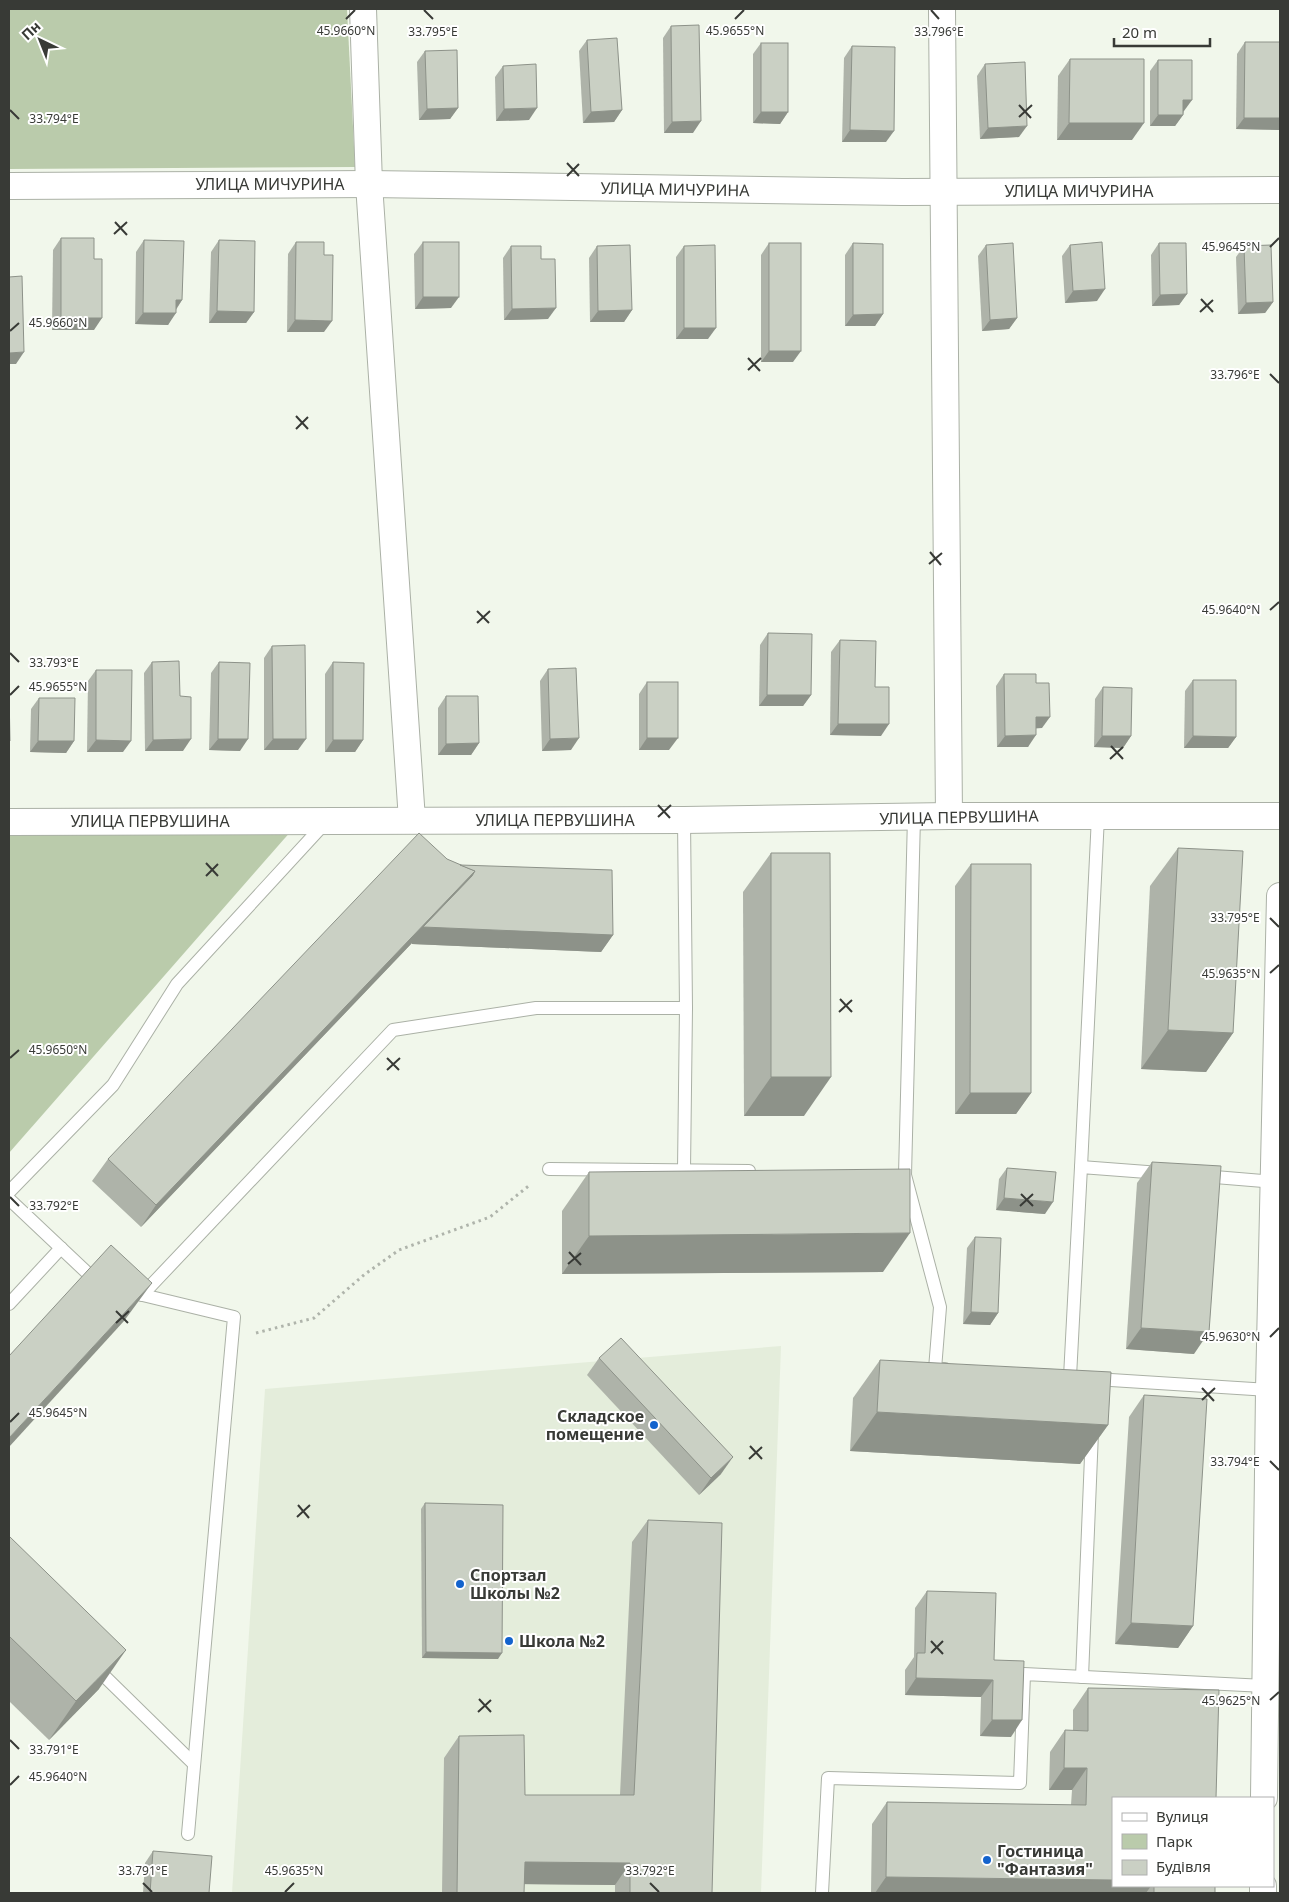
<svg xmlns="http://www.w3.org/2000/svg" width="1289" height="1902" viewBox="0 0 1289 1902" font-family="'Noto Sans',sans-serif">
  <rect width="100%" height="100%" fill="#f1f7eb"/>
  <polygon fill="#e4eddb" points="781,1346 761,1893 232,1893 265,1389"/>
  <g fill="#bacbab">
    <polygon points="9,9 347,9 355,167 9,169"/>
    <polygon points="292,830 9,1153 9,835"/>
  </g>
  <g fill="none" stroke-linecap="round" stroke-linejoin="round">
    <g stroke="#abb1a6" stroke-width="14">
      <g id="lane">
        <polyline points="914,817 905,1175 940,1307 935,1369 945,1369"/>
        <polyline points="1081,1167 1098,816"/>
        <polyline points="549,1169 749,1171"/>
        <polyline points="684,1170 686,1008 684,820"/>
        <polyline points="1203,1176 1275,1182"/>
        <polyline points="9,1192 113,1085 177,984 325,823"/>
        <polyline points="9,1199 98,1283"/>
        <polyline points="126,1291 234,1317 188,1834"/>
        <polyline points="142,1295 393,1030 536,1008 686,1008"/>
        <polyline points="9,1304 61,1248"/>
        <polyline points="1070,1377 1081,1167 1160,1173"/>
        <polyline points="1095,1379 1269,1390"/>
        <polyline points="94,1666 193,1763"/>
        <polyline points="1082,1677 1092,1432"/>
        <polyline points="822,1893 828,1778 1020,1783 1024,1674 1265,1686"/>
      </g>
    </g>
    <g stroke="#abb1a6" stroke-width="28">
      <g id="street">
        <polyline points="363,9 369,184 412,820"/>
        <polyline points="942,9 949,816"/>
        <polyline points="9,186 369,184 903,192 1280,190"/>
        <polyline points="9,822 684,820 949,816 1280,816"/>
        <polyline points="1264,1798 1269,1390 1280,896"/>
        <polyline points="1263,1893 1263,1886"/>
      </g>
    </g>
    <polyline stroke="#afb4ab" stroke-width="3" stroke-dasharray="2.5 4" stroke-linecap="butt" points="256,1333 314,1318 365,1274 399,1250 490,1217 531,1184"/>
    <use href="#lane" stroke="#fff" stroke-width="12"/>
    <use href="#street" stroke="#fff" stroke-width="26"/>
  </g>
  <g fill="#aeb3a9">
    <polygon points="671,26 693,133 664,133 663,38"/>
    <polygon points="587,40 622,110 614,122 583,123 579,51"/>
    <polygon points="1245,42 1279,130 1236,129 1237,54"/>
    <polygon points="761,43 788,112 780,124 753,123 753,54"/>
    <polygon points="852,46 886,142 842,142 844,58"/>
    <polygon points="425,51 458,108 450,119 419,120 417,62"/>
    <polygon points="1070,59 1132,140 1057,140 1058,76"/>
    <polygon points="1158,60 1184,111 1183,115 1175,126 1150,126 1150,71"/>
    <polygon points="985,64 1019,137 980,139 977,76"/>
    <polygon points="503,66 529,120 496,121 495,77"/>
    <polygon points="61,238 94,330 52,330 53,250"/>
    <polygon points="144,240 182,300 176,310 168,325 135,324 136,252"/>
    <polygon points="219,240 254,312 246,323 209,323 211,252"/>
    <polygon points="296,242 324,255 324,332 287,332 288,254"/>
    <polygon points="423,242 451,308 415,309 414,254"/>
    <polygon points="769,243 793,362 761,362 761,255"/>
    <polygon points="853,243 883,314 875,326 845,326 845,255"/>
    <polygon points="1159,243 1187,294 1179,305 1152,306 1151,255"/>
    <polygon points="986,245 1017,318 1009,329 982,331 978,256"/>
    <polygon points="1070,245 1097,301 1065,303 1062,256"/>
    <polygon points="511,246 541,259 548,319 504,320 503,258"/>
    <polygon points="597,246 632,310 624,322 590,322 589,258"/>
    <polygon points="684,246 708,339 676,339 676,257"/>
    <polygon points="1244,246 1273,302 1265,313 1238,314 1236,257"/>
    <polygon points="768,633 811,695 803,706 759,706 760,645"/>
    <polygon points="840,640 875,687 881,736 830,735 831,652"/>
    <polygon points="272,646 298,750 264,750 264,658"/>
    <polygon points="152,662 183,751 145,751 144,673"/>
    <polygon points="219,662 240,751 209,750 211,673"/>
    <polygon points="333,662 363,740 355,752 325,752 325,674"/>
    <polygon points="548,669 571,750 542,751 540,681"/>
    <polygon points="96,670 123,752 87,752 88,681"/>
    <polygon points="1004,674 1042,728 1036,728 1028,747 997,747 996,686"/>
    <polygon points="1193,680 1236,737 1228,748 1184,748 1185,691"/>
    <polygon points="647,682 669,750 639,750 639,694"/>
    <polygon points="1103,687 1131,736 1123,748 1094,747 1095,699"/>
    <polygon points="446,696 479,743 471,755 438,755 438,708"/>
    <polygon points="39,698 74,741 66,753 30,752 31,709"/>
    <polygon points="1178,848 1233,1033 1206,1072 1141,1069 1150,886"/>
    <polygon points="771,853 804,1116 744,1116 743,892"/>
    <polygon points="447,859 613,935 601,952 412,944 412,943 141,1227 92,1181 108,1159"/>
    <polygon points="971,864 1031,1093 1016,1114 955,1114 955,886"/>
    <polygon points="1152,1162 1194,1354 1126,1349 1137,1183"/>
    <polygon points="1007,1168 1045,1214 996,1210 999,1179"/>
    <polygon points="589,1172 883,1272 562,1274 562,1211"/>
    <polygon points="975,1237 998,1313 990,1325 963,1324 967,1248"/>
    <polygon points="599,1358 721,1474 699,1495 587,1375"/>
    <polygon points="880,1360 1108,1425 1080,1464 850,1451 853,1398"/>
    <polygon points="1144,1395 1193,1626 1178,1648 1115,1644 1129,1417"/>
    <polygon points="425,1503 498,1659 422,1658 421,1509"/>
    <polygon points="648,1520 712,1893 615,1893 615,1885 524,1884 524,1893 442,1893 444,1758 459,1736 525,1795 620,1795 632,1542"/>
    <polygon points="9,1536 99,1689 49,1740 9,1701"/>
    <polygon points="927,1591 994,1660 1011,1737 980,1736 981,1697 905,1695 905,1670 914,1657 915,1608"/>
    <polygon points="1088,1688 1113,1886 1215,1886 1215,1893 871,1893 872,1824 887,1802 1071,1805 1072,1790 1049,1790 1050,1752 1065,1730 1073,1731 1073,1710"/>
    <polygon points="153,1851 209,1893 143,1893 145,1863"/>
  </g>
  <g fill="#8d9289">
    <polygon points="1183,100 1192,100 1184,111 1175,111"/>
    <polygon points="458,108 450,119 419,120 427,109"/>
    <polygon points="537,108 529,120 496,121 504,109"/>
    <polygon points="622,110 614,122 583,123 591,112"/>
    <polygon points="761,112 788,112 780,124 753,123"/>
    <polygon points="1158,115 1183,115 1175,126 1150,126"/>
    <polygon points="1244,118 1280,118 1280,128 1279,130 1236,129"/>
    <polygon points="701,121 693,133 664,133 672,122"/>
    <polygon points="1069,123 1144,123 1132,140 1057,140"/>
    <polygon points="1027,126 1019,137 980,139 988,128"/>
    <polygon points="850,130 894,131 886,142 842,142"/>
    <polygon points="1105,289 1097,301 1065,303 1073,291"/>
    <polygon points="1187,294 1179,305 1152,306 1160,295"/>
    <polygon points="423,297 459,297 451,308 415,309"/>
    <polygon points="176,300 182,300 174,312"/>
    <polygon points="1273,302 1265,313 1238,314 1246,303"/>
    <polygon points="556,308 548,319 504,320 512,309"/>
    <polygon points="632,310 624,322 590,322 598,311"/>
    <polygon points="217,311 254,312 246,323 209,323"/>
    <polygon points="143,313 176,313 168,325 135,324"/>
    <polygon points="883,314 875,326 845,326 853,315"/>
    <polygon points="61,318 102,318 94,330 52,330"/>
    <polygon points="1017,318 1009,329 982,331 990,320"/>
    <polygon points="295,320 332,321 324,332 287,332"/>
    <polygon points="684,328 716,328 708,339 676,339"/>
    <polygon points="769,351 801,351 793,362 761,362"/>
    <polygon points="24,352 16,364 9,364 9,353"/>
    <polygon points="767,695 811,695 803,706 759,706"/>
    <polygon points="1036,717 1050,717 1042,728 1028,729"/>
    <polygon points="838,724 889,724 881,736 830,735"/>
    <polygon points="1036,735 1028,747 997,747 1005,736"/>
    <polygon points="1102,736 1131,736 1123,748 1094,747"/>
    <polygon points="1193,736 1236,737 1228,748 1184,748"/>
    <polygon points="579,738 571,750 542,751 550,739"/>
    <polygon points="647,738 678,738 669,750 639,750"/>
    <polygon points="191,739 183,751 145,751 153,740"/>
    <polygon points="218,739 248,739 240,751 209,750"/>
    <polygon points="273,739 306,739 298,750 264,750"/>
    <polygon points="96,740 131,741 123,752 87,752"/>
    <polygon points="333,740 363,740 355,752 325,752"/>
    <polygon points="38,741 74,741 66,753 30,752"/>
    <polygon points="479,743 471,755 438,755 446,744"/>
    <polygon points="475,871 613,935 601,952 412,944 412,943 141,1227 156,1205"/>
    <polygon points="1168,1030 1233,1033 1206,1072 1141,1069"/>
    <polygon points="771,1077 831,1077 804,1116 744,1116"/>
    <polygon points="970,1093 1031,1093 1016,1114 955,1114"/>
    <polygon points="1004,1198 1053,1202 1045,1214 996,1210"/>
    <polygon points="910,1233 883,1272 562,1274 589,1236"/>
    <polygon points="152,1283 124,1321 9,1447 9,1438"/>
    <polygon points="971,1312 998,1313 990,1325 963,1324"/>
    <polygon points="1141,1328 1209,1332 1194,1354 1126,1349"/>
    <polygon points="877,1412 1108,1425 1080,1464 850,1451"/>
    <polygon points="733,1457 721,1474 699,1495 711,1478"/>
    <polygon points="1131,1623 1193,1626 1178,1648 1115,1644"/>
    <polygon points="126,1650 99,1689 49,1740 76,1701"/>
    <polygon points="426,1652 502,1653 498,1659 422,1658"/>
    <polygon points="916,1678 993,1680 981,1697 905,1695"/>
    <polygon points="992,1720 1022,1720 1011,1737 980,1736"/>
    <polygon points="1064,1768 1087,1768 1072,1790 1049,1790"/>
    <polygon points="525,1862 630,1863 615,1885 510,1884"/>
    <polygon points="886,1877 1113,1880 1113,1886 1151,1886 1146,1893 875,1893"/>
  </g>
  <g fill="#cad0c4" stroke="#8d9289">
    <polygon points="699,25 701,121 672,122 671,26"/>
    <polygon points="617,38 622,110 591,112 587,40"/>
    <polygon points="1245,42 1280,42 1280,118 1244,118"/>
    <rect x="761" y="43" width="27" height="69"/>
    <polygon points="852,46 895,47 894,131 850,130"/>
    <polygon points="457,50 458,108 427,109 425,51"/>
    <polygon points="1070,59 1144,59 1144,123 1069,123"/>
    <polygon points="1158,60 1192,60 1192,100 1183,100 1183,115 1158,115"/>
    <polygon points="1025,62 1027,126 988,128 985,64"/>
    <polygon points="536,64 537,108 504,109 503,66"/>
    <polygon points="61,238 94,238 94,259 102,259 102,318 61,318"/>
    <polygon points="144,240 184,241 182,300 176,300 176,313 143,313"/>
    <polygon points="219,240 255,241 254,312 217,311"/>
    <polygon points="296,242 324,242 324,255 333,255 332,321 295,320"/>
    <rect x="423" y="242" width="36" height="55"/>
    <polygon points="1102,242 1105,289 1073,291 1070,245"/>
    <rect x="769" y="243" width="32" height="108"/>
    <polygon points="853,243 883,244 883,314 853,315"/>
    <polygon points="1013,243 1017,318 990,320 986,245"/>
    <polygon points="1159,243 1186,243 1187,294 1160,295"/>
    <polygon points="630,245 632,310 598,311 597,246"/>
    <polygon points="715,245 716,328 684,328 684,246"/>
    <polygon points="1271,245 1273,302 1246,303 1244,246"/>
    <polygon points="511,246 541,246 541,259 555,259 556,308 512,309"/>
    <polygon points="22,276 24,352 9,353 9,277"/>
    <polygon points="768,633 812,634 811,695 767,695"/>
    <polygon points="840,640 876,641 875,687 889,687 889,724 838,724"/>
    <polygon points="305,645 306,739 273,739 272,646"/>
    <polygon points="179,661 180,696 191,697 191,739 153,740 152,662"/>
    <polygon points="219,662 250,663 248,739 218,739"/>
    <polygon points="333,662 364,663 363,740 333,740"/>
    <polygon points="576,668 579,738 550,739 548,669"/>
    <polygon points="96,670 132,670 131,741 96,740"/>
    <polygon points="1004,674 1036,674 1036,683 1049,683 1050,717 1036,717 1036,735 1005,736"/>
    <polygon points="1193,680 1236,680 1236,737 1193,736"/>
    <rect x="647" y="682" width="31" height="56"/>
    <polygon points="1103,687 1132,688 1131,736 1102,736"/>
    <polygon points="9,693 10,741 9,741"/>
    <polygon points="446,696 478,696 479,743 446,744"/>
    <polygon points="39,698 75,698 74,741 38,741"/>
    <polygon points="419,833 447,859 475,871 156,1205 108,1159"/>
    <polygon points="1178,848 1243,851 1233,1033 1168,1030"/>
    <polygon points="771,853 830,853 831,1077 771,1077"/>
    <polygon points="971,864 1031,864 1031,1093 970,1093"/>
    <polygon points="460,865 612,870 613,935 423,927 472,876 475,871"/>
    <polygon points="1152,1162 1221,1166 1209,1332 1141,1328"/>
    <polygon points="1007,1168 1056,1172 1053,1202 1004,1198"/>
    <polygon points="910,1169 910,1233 589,1236 589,1172"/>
    <polygon points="975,1237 1001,1238 998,1313 971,1312"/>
    <polygon points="111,1245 152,1283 9,1438 9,1356"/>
    <polygon points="621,1338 733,1457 711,1478 599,1358"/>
    <polygon points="880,1360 1111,1372 1108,1425 877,1412"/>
    <polygon points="1144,1395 1207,1399 1193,1626 1131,1623"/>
    <polygon points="425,1503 503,1505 502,1653 426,1652"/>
    <polygon points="648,1520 722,1523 712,1893 630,1893 630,1863 525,1862 524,1893 457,1893 459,1736 524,1735 525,1795 634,1795"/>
    <polygon points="9,1536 126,1650 76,1701 9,1636"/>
    <polygon points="927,1591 996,1593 994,1660 1024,1661 1022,1720 992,1720 993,1680 916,1678 917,1653 925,1653"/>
    <polygon points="1088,1688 1219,1690 1216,1798 1113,1798 1113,1880 886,1877 887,1802 1086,1805 1087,1768 1064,1768 1065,1730 1088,1731"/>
    <polygon points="153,1851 212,1856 209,1893 150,1893"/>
    <rect x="1154" y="1886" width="61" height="7"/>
  </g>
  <path fill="none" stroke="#383a36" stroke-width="2" d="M424,10L433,19M931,10L939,19M346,19L355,10M735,19L744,10M1019,105L1031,118M10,110L19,119M1019,117L1032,105M567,163L579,176M567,176L579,164M115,222L127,235M114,234L127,222M1270,247L1279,238M1201,299L1213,312M1200,312L1213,300M10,331L19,323M748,358L760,371M748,370L761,358M1270,374L1279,383M296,416L308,429M296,429L308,417M930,552L941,565M929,564L942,553M1270,610L1279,602M477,611L489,623M477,623L490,611M10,653L19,662M10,695L19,686M1111,746L1123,759M1110,759L1123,747M658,805L670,818M658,817L671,805M206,863L218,876M206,876L218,864M1270,918L1279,927M1270,973L1279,965M840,999L852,1012M839,1012L852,1000M10,1058L19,1050M387,1058L399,1070M387,1070L400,1058M1021,1194L1033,1206M10,1197L19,1206M1020,1206L1033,1194M569,1252L581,1265M568,1264L581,1253M116,1311L128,1323M116,1323L129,1311M1270,1337L1279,1328M1202,1388L1214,1401M1202,1400L1215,1388M10,1422L19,1413M750,1446L762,1459M749,1459L762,1447M1270,1461L1279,1470M298,1505L309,1518M297,1517L310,1505M931,1641L943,1654M931,1653L943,1641M479,1699L491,1712M1270,1700L1279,1692M478,1712L491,1700M10,1740L19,1749M10,1785L19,1776M143,1883L152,1892M650,1883L659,1892M285,1892L294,1883"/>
  <g fill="#1363cd" stroke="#fff" stroke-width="2">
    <circle cx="654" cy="1425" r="5"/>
    <circle cx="460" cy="1584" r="5"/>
    <circle cx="509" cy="1641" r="5"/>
    <circle cx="987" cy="1860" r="5"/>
  </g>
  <g text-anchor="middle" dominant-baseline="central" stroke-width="4" stroke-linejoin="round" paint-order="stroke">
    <g font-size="16" fill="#383a36" stroke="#fff">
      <text x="270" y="184">УЛИЦА МИЧУРИНА</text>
      <text transform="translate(675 189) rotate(1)">УЛИЦА МИЧУРИНА</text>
      <text x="1079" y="191">УЛИЦА МИЧУРИНА</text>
      <text transform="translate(959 817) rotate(-1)">УЛИЦА ПЕРВУШИНА</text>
      <text x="555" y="820">УЛИЦА ПЕРВУШИНА</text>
      <text x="150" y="821">УЛИЦА ПЕРВУШИНА</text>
    </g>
    <g font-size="16" font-weight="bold" fill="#383a36" stroke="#fff" text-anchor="start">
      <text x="644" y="1416" text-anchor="end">Складское<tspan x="644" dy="18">помещение</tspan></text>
      <text x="470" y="1575">Спортзал<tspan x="470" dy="18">Школы №2</tspan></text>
      <text x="519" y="1641">Школа №2</text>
      <text x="997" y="1851">Гостиница<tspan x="997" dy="18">"Фантазия"</tspan></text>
    </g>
  </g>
  <g font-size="12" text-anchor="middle" fill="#383a36" stroke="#fff" stroke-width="4" stroke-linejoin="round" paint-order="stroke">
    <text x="346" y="35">45.9660°N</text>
    <text x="735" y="35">45.9655°N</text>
    <text x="433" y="36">33.795°E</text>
    <text x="939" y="36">33.796°E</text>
    <text x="54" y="123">33.794°E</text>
    <text x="1231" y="251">45.9645°N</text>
    <text x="58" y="327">45.9660°N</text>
    <text x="1235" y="379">33.796°E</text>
    <text x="1231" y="614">45.9640°N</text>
    <text x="54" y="667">33.793°E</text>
    <text x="58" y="691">45.9655°N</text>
    <text x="1235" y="922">33.795°E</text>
    <text x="1231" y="978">45.9635°N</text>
    <text x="58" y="1054">45.9650°N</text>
    <text x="54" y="1210">33.792°E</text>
    <text x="1231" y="1341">45.9630°N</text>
    <text x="58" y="1417">45.9645°N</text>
    <text x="1235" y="1466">33.794°E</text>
    <text x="1231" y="1705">45.9625°N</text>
    <text x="54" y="1754">33.791°E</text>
    <text x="58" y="1781">45.9640°N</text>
    <text x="143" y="1875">33.791°E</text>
    <text x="650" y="1875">33.792°E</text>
    <text x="294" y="1875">45.9635°N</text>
  </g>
  <rect width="1289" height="1902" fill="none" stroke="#383a36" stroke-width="20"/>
  <rect x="1112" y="1797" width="162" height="90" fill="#ffffff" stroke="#afb0af"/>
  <rect x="1122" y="1813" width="25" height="8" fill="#ffffff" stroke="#afb0af"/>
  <text x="1156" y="1822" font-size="15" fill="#383a36">Вулиця</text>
  <rect x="1122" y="1834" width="25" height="15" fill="#bacbab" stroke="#afb0af"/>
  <text x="1156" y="1847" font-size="15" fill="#383a36">Парк</text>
  <rect x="1122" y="1860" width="25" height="15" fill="#cad0c4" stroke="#afb0af"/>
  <text x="1156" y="1872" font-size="15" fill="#383a36">Будівля</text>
  <g transform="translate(40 40) rotate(317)" stroke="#ffffff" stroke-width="4" paint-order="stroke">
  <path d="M0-4L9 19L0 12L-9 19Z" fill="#383a36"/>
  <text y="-8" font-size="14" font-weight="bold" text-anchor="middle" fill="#383a36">Пн</text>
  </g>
  <path d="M1114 38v8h96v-8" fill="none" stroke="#383a36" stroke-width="2.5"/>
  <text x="1122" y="38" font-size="15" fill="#383a36" stroke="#ffffff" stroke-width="4" paint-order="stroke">20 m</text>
</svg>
